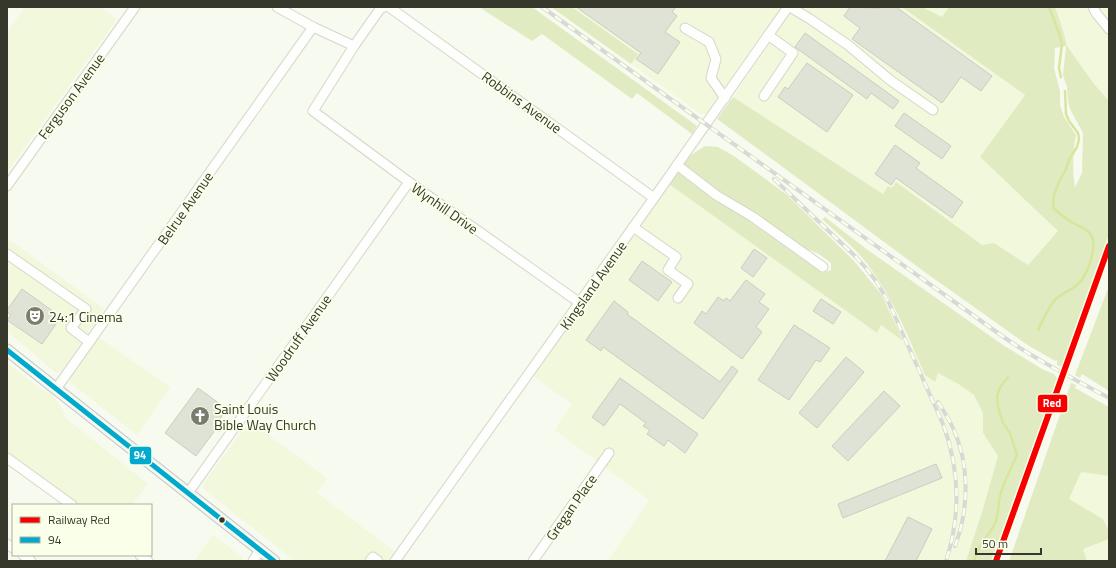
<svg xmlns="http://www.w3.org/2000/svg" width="1116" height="568" viewBox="0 0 1116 568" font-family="'Titillium Web',sans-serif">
  <rect width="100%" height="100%" fill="#f7faee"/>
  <g fill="#f1f8db">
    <polygon points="25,7 100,7 117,19 7,172 7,33"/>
    <polygon points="572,7 782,7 707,114 701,114 631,64 638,53"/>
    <polygon points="795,7 902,7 1025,95 980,157 1058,231 1027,265 994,243 982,245 896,183 892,188 889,186 883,194 733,97"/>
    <polygon points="922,7 949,7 943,17"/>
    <polygon points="1055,7 1109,7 1109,101 1094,84 1067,46 1062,27"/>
    <polygon points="669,184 876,332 881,325 913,349 925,375 937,373 960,385 974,395 983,413 983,433 999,456 983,509 966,561 608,561 649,500 555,430 572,404 533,376"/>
    <polygon points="7,238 104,309 62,370 58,373 54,371 7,331"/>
    <polygon points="98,337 170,387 137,435 71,383 69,379"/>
    <polygon points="7,363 43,391 47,390 55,398 65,413 63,416 148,484 131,505 79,505 7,452"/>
    <polygon points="249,421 327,478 317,493 394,551 388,561 295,561 206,491 203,488 204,483"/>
    <polygon points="1081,472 1109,476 1109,531 1103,519 1069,499"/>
    <polygon points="213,535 242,557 243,561 194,561"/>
    <polygon points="1109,539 1109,561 1087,561 1083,549"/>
  </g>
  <g fill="#e1ebc1" fill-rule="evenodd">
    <polygon points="479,7 532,7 697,126 692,134 637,93 632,99 542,34 532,41"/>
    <polygon points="551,7 572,7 638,54 631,64"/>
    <path d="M902,7H922L942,17L949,7H1055L1062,27L1067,46L1094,84L1109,101V234L1078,319L1062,367L1057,365V360L1055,361L1026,344L926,273L776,162L717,119L733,97L883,194L888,186L892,188L896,182L982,245L994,243L1028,265L1058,231L980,157L1025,95ZM1066,46L1063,75L1067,87L1068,102L1070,109L1083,133L1082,173L1075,187C1072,170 1073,152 1076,135L1064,117L1060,105V91L1054,68L1055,48Z"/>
    <polygon points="705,146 718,147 734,156 787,195 854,261 881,294 897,327 903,341 881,325 877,333 669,184 679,171 811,265 823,273 831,270 831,263 819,254 799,246 752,212 709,185 683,165 691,155"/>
    <path d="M825,217L865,248L1003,345L1042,369L1054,374L1057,378L1019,485L991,561H966L983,509L998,456L983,433V413L974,395L960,385L938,373L935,382L925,375C909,339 894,301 871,269C859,251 838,234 822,219Z"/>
    <polygon points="1109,286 1109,391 1082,374 1080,378 1075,375"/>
    <polygon points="1071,383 1076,385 1075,388 1109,407 1109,476 1081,472 1069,499 1103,519 1109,531 1109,539 1083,549 1087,561 1009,561"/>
  </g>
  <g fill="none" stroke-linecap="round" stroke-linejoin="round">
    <g stroke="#d7e69c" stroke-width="2.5">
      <polyline points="1049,7 1059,33 1062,44 1059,68 1061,77"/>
      <path d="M1038,330C1043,320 1048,307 1056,299C1062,293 1071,290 1077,285C1087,277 1098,246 1091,235C1087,228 1079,226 1073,223C1066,219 1060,214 1053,208L1054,195L1059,182L1065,171L1070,158L1077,147L1079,139L1078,133L1069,121L1066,114L1065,91"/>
      <path d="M974,561C978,544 988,538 995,523C999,515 998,504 1000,496C1004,481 1011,469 1017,455L1010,433L1003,423L998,407L997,396L1000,387L1008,377"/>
    </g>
  </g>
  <g fill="#dfe3d6" stroke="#cacdc1">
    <polygon points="576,7 676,7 672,12 677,16 665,32 680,42 658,74 636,59 641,53"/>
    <polygon points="850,7 874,8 896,7 992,76 981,91 961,77 942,103 852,39 860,28 844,16"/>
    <polygon points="805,33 899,101 893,109 871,93 867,99 795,47"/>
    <polygon points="807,63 853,95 827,132 778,97 785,87 788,89"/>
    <polygon points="904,113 951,146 942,159 895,126"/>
    <polygon points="895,145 920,163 916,168 963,202 952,218 896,178 891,185 875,174"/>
    <polygon points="754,249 767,258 753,277 741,268"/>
    <polygon points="642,261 672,282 658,301 629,280"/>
    <polygon points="746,280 765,294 759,302 769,309 756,327 762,332 742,359 694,323 702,311 706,314 718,297 724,301 726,298 730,301"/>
    <polygon points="22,289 61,317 42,344 7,320 11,315 7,312 7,310"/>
    <polygon points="821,299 841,312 833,324 813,311"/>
    <polygon points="614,301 628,312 627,314 720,382 732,366 738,371 703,419 603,347 601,351 586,340"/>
    <polygon points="794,325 830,348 820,362 816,360 789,400 758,380"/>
    <polygon points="846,357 864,372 817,428 799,413"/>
    <polygon points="620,378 698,434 685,453 668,440 664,446 647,434 650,430 643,426 646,423 620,404 604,426 592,417"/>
    <polygon points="198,388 227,409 217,423 224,428 220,432 216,429 196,456 165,433"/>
    <polygon points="884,391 900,406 848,461 832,446"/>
    <polygon points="936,464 942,478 843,518 838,504"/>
    <polygon points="908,517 932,529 916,561 885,561"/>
  </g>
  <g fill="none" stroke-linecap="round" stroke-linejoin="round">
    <g stroke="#d4d7cb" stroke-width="11">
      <g id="minor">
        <polyline points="277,7 313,27 354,46"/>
        <polyline points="384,7 380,9 354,46 313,111 409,182 580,303"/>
        <polyline points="389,7 654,198"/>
        <polyline points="790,7 810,19 848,45 890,80 933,110"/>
        <polyline points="1093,7 1096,13 1109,29"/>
        <polyline points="685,28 709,42 716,59 711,78 725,98"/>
        <polyline points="764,96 793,53 768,35"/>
        <polyline points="677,165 716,195 753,217 823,267"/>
        <polyline points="7,186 135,7"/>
        <polyline points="633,227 676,257 668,270 688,284 678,298"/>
        <polyline points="7,254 86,309 71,328 89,342"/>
        <polyline points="56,389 313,27"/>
        <polyline points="7,458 72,505"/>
        <polyline points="188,493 409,182"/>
        <polyline points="7,544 13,548"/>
        <polyline points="23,555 31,561"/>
        <polyline points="140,555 148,561"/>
        <polyline points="253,561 260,550"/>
        <polyline points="370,561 373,557 378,561"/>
        <polyline points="395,561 654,198 788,7"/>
        <polyline points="533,561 609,453"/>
      </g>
    </g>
    <g stroke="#c4c5c5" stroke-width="13">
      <polyline id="major" points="7,350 274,561"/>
    </g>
    <use href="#minor" stroke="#fefefc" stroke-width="9"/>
    <use href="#major" stroke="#f5f5f7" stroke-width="11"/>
    <g stroke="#d8d9d4" stroke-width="4">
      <g id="rail">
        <path d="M542,7L1005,338C1038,361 1074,379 1109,398"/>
        <path d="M774,179L856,257L866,268L876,281L889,303L943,424C960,470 961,515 946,561"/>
        <path d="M938,402C943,410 949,419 953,428C970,465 969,509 955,546"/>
      </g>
    </g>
    <use href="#rail" stroke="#f9ffe9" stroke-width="2.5" stroke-dasharray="8" stroke-linecap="butt"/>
    <g stroke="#f9ffe9" stroke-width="8">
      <polyline id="bus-1" points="7,350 274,561"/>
    </g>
    <use href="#bus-1" stroke="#00a9ce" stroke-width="5"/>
    <g stroke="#f9ffe9" stroke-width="9">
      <polyline id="rail-1" points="996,561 1109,246"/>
    </g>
    <use href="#rail-1" stroke="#f80000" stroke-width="6"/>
  </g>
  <defs>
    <g id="theatre-disc" transform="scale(1)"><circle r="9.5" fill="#797c6f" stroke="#f9ffe9"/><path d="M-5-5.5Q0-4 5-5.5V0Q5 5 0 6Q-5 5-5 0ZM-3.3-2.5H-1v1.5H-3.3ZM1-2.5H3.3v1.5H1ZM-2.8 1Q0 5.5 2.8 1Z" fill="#fff"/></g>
    <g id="church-disc" transform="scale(1)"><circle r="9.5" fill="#797c6f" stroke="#f9ffe9"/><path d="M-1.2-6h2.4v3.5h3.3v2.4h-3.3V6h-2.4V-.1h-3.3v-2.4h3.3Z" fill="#fff"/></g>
  </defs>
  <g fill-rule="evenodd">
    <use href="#theatre-disc" x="35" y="316"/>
    <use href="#church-disc" x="200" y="416"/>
  </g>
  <circle fill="#35382a" stroke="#f9ffe9" stroke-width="1.5" cx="222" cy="520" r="3.5"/>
  <g text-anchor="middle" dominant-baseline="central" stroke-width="3.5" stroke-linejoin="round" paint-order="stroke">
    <g font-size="14" fill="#35382a" stroke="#f9ffe9">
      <text transform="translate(71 96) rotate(-54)">Ferguson Avenue</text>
      <text transform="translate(522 102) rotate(36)">Robbins Avenue</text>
      <text transform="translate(185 208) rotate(-55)">Belrue Avenue</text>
      <text transform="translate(445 208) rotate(35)">Wynhill Drive</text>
      <text transform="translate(593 285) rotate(-55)">Kingsland Avenue</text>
      <text transform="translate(298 338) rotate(-55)">Woodruff Avenue</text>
      <text transform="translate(571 507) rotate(-55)">Gregan Place</text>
    </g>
    <g font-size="14" fill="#35382a" stroke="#f9ffe9" text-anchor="start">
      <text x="49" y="316">24:1 Cinema</text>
      <text x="214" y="408">Saint Louis<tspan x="214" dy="16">Bible Way Church</tspan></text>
    </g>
  </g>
  <g stroke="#f9ffe9" stroke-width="1.5">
    <rect x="1037" y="394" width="31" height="19" rx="4" fill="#f80000"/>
    <rect x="129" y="446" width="23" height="19" rx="4" fill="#00a9ce"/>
  </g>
  <g font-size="11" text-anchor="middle" font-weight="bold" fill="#fff">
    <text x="1052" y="407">Red</text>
    <text x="140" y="459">94</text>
  </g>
  <rect width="1116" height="568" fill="none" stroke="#35382a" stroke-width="16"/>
  <rect x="12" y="504" width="140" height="52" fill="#f9ffe9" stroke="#abaf9d"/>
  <rect x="20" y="517" width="20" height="6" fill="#f80000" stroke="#abaf9d"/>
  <text x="48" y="524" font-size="12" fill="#35382a">Railway Red</text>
  <rect x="20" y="537" width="20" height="6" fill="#00a9ce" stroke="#abaf9d"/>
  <text x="48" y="544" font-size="12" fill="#35382a">94</text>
  <path d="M976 548v6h65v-6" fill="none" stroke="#35382a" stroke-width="2"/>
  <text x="982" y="548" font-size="12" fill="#35382a" stroke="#f9ffe9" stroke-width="3" paint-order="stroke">50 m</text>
</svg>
